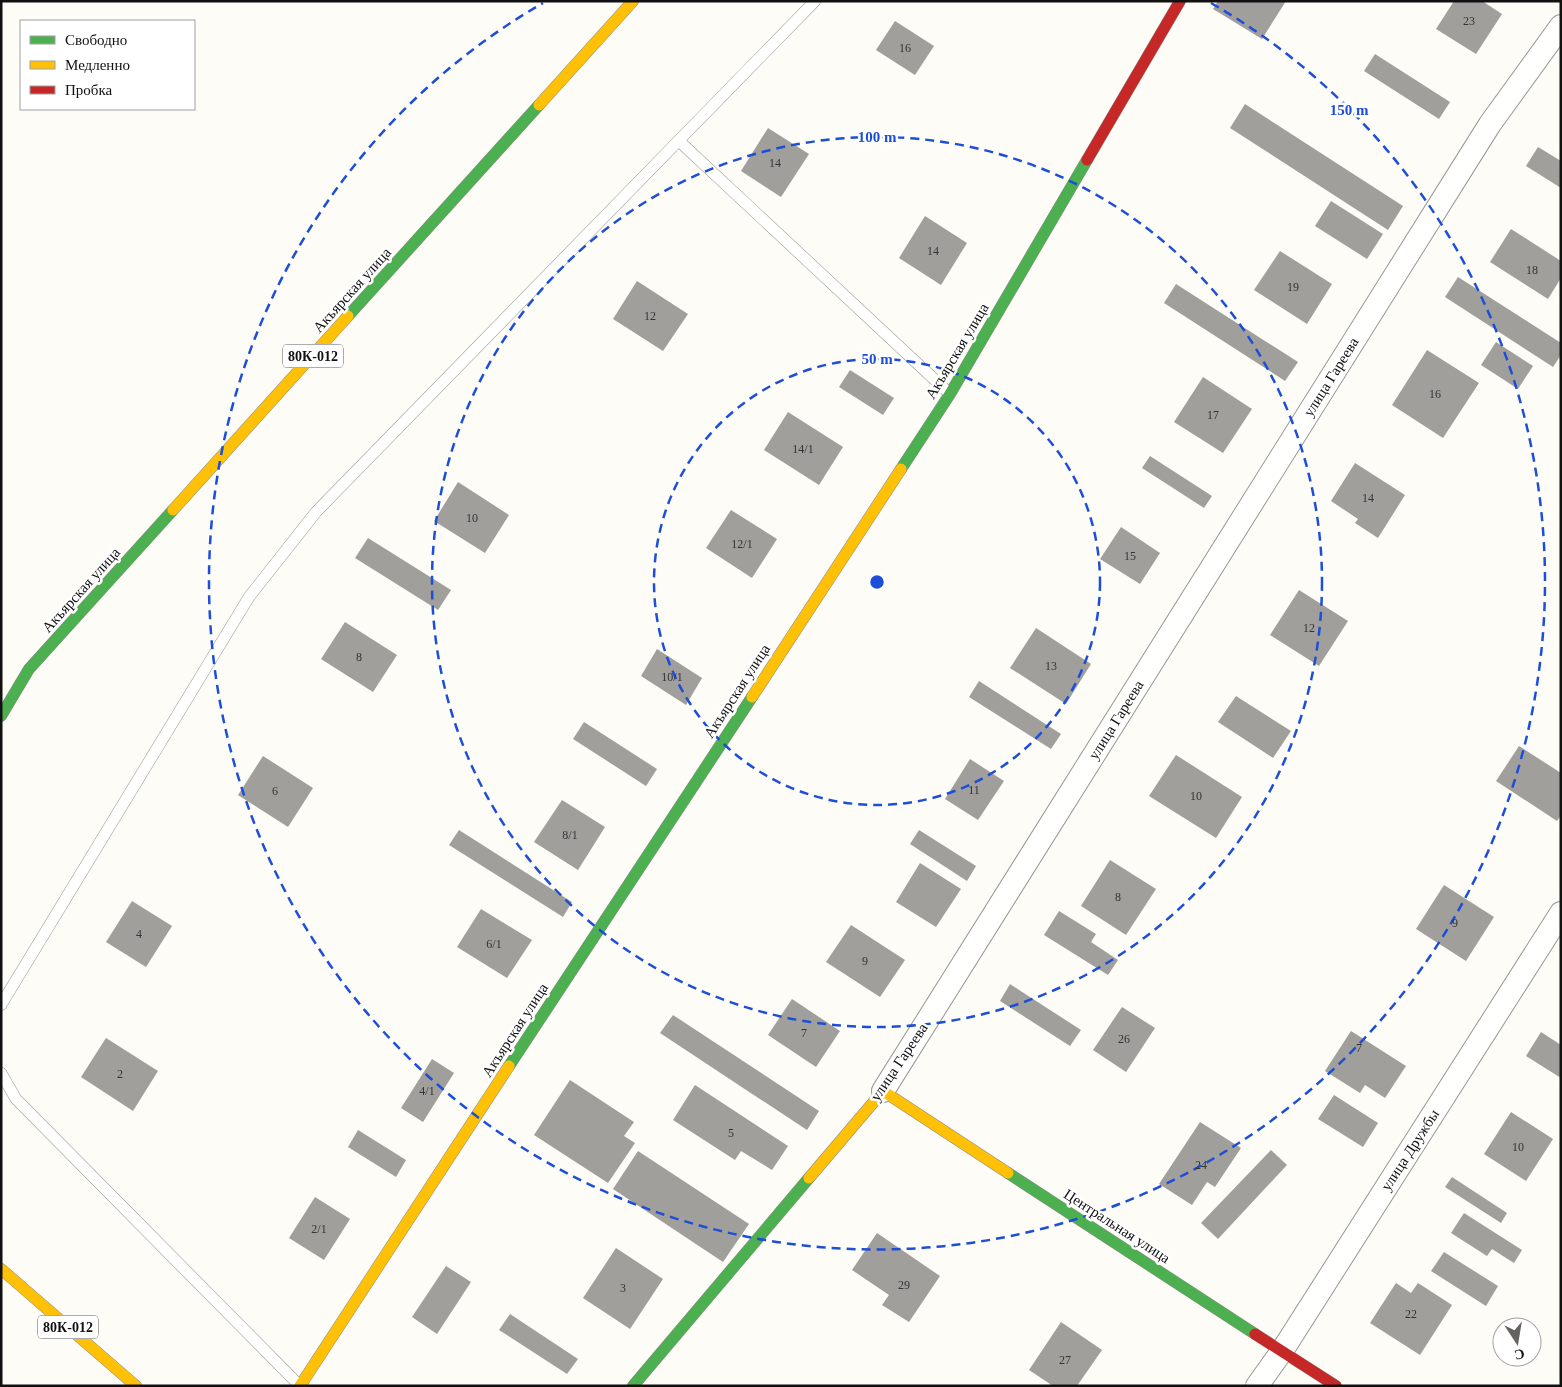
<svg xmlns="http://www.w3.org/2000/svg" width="1562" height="1387" viewBox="0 0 1562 1387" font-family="'Times New Roman',serif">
  <rect width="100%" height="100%" fill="#fdfcf7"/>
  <g fill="#a19f9c">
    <polygon points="1218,1 1286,1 1262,39 1213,9"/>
    <polygon points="1454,1 1482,1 1502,14 1476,54 1436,29"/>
    <polygon points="895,21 934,46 915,75 876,50"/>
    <polygon points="1375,54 1450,102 1439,119 1364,71"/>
    <polygon points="1245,104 1403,206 1388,230 1230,128"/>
    <polygon points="768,128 809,154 781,197 741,171"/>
    <polygon points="1538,147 1561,161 1561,188 1526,166"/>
    <polygon points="1331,201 1383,234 1367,259 1315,226"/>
    <polygon points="925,216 967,243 941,285 899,258"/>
    <polygon points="1511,229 1561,261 1561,278 1548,299 1490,262"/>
    <polygon points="1280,251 1332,284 1307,324 1254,290"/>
    <polygon points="1458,277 1561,343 1561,355 1553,367 1445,297"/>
    <polygon points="637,281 688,314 663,351 613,319"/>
    <polygon points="1176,284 1298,362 1285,381 1164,303"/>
    <polygon points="1496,342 1533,366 1518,389 1481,365"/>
    <polygon points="1427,350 1479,383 1443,438 1392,405"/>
    <polygon points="850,370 894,398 883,415 839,387"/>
    <polygon points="1203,377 1252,409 1223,453 1174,422"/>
    <polygon points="788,412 843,447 819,485 764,450"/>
    <polygon points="1150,456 1212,496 1204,508 1142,468"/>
    <polygon points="1355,463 1405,495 1378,538 1355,523 1358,519 1331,501"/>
    <polygon points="458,482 509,515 485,553 434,521"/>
    <polygon points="731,510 777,539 752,578 706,548"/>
    <polygon points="1121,527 1160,553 1140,584 1100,559"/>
    <polygon points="368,538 451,590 438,610 355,558"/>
    <polygon points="1299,590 1348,621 1319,666 1270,635"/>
    <polygon points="345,622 397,655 373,692 321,659"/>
    <polygon points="1036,628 1091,664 1066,704 1010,668"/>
    <polygon points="657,649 702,678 686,705 641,676"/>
    <polygon points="979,681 1061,734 1051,749 969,697"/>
    <polygon points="1236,696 1291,731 1273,758 1218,722"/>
    <polygon points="584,722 657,769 646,786 573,739"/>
    <polygon points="1519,746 1561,773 1561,815 1557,821 1496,781"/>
    <polygon points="1176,755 1242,797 1216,838 1149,796"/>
    <polygon points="263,756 313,788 288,827 238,795"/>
    <polygon points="970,759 1004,781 978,820 945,799"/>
    <polygon points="562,800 605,827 578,870 534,842"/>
    <polygon points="459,830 572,902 563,917 449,845"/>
    <polygon points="919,830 976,866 967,881 910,844"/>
    <polygon points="1110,860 1156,889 1126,935 1081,906"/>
    <polygon points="920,863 961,889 936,927 896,902"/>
    <polygon points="1444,885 1494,917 1466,961 1416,929"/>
    <polygon points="132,901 172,926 146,967 106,942"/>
    <polygon points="481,909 532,940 507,978 457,947"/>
    <polygon points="1059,911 1096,934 1091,942 1118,960 1108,975 1044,935"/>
    <polygon points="851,925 905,960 880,997 826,962"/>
    <polygon points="1010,984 1081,1030 1070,1046 1000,1001"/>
    <polygon points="792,999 840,1031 816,1067 768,1035"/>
    <polygon points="1122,1007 1155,1028 1126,1072 1093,1050"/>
    <polygon points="673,1015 819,1111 807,1130 660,1033"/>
    <polygon points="1351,1031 1406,1066 1385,1098 1365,1085 1360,1093 1325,1071"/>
    <polygon points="1541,1032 1561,1045 1561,1078 1526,1056"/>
    <polygon points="106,1038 158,1071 133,1111 81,1077"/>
    <polygon points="432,1059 454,1073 423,1122 401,1108"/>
    <polygon points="570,1080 634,1122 624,1136 635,1143 608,1183 534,1135"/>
    <polygon points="695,1085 788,1146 772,1170 741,1151 735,1160 673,1120"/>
    <polygon points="1334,1095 1378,1123 1363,1147 1318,1119"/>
    <polygon points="1511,1112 1553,1139 1526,1181 1484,1154"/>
    <polygon points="1200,1122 1241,1148 1215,1187 1207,1182 1192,1205 1159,1184"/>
    <polygon points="358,1130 406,1160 396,1177 348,1147"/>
    <polygon points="1271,1150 1287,1165 1218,1239 1201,1223"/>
    <polygon points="638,1151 749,1224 723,1262 613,1189"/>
    <polygon points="1452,1177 1507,1213 1501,1223 1445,1187"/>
    <polygon points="315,1197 350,1219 324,1260 289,1238"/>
    <polygon points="1464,1213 1522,1250 1514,1263 1492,1249 1487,1256 1451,1233"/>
    <polygon points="877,1233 940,1276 909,1322 882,1305 889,1295 852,1270"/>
    <polygon points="616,1248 663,1279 630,1329 583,1298"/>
    <polygon points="1444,1252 1498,1286 1486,1306 1431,1271"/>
    <polygon points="446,1266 471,1282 437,1334 412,1317"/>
    <polygon points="1396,1283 1411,1293 1418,1283 1452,1305 1420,1355 1370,1323"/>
    <polygon points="510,1314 578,1359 567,1374 499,1330"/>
    <polygon points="1061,1322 1102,1350 1077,1386 1053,1386 1029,1370"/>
  </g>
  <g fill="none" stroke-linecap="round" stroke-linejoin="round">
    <g stroke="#979795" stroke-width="12">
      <g id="lane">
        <polyline points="679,141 950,394"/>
        <polyline points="1,1005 249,597 316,512 815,1"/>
        <polyline points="1,1073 16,1099 300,1386"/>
      </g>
    </g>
    <g stroke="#979795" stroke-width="24">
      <g id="street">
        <polyline points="883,1091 1490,124 1561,26"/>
        <polyline points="1257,1386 1282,1351 1561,913"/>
      </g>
    </g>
    <g stroke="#8e8d8b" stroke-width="12">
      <g id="fast">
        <polyline points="348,316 539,105"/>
        <polyline points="901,469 950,394 1087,160"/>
        <polyline points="1,716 29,669 173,510"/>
        <polyline points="509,1066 752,697"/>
        <polyline points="1008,1173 1255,1334"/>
        <polyline points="633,1386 809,1178"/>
      </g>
    </g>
    <g stroke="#8e8d8b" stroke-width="12">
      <g id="slow">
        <polyline points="539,105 633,1"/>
        <polyline points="173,510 348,316"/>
        <polyline points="752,697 901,469"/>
        <polyline points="809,1178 883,1091 1008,1173"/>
        <polyline points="1,1269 136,1386"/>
        <polyline points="300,1386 509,1066"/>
      </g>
    </g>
    <g stroke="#8e8d8b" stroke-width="12">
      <g id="jam">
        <polyline points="1087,160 1180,1"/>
        <polyline points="1255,1334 1336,1386"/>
      </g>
    </g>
    <use href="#lane" stroke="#fffffe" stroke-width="11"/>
    <use href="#street" stroke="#fffffe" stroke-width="22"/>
    <use href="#fast" stroke="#4caf50" stroke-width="11"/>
    <use href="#slow" stroke="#ffc107" stroke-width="11"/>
    <use href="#jam" stroke="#c62828" stroke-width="11"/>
  </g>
  <g fill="none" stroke="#1d4ed8" stroke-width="2.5" stroke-dasharray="9 6">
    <circle cx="877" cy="582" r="223"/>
    <circle cx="877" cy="582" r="445"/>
    <path d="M1211 3A668 668 0 1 1 543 3"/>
  </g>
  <g text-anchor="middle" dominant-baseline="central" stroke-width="5" stroke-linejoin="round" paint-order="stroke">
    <g font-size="12" fill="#353434">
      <text x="1469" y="21">23</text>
      <text x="905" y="48">16</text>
      <text x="775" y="163">14</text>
      <text x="933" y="251">14</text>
      <text x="1532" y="270">18</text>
      <text x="1293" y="287">19</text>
      <text x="650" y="316">12</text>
      <text x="1435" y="394">16</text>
      <text x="1213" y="415">17</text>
      <text x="803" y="449">14/1</text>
      <text x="1368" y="498">14</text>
      <text x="472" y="518">10</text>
      <text x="742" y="544">12/1</text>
      <text x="1130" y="556">15</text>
      <text x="1309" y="628">12</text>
      <text x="359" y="657">8</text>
      <text x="1051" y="666">13</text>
      <text x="672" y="677">10/1</text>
      <text x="974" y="790">11</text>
      <text x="275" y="791">6</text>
      <text x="1196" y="796">10</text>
      <text x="570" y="835">8/1</text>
      <text x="1118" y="897">8</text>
      <text x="1455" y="923">9</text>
      <text x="139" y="934">4</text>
      <text x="494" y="944">6/1</text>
      <text x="865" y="961">9</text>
      <text x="804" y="1033">7</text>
      <text x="1124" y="1039">26</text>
      <text x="1359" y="1048">7</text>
      <text x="120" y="1074">2</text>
      <text x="427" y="1091">4/1</text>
      <text x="731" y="1133">5</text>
      <text x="1518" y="1147">10</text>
      <text x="1201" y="1165">24</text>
      <text x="319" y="1229">2/1</text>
      <text x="904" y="1285">29</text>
      <text x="623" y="1288">3</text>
      <text x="1411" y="1314">22</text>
      <text x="1065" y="1360">27</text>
    </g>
    <g fill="#fff" stroke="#585858" stroke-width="1">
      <rect x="283" y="344.5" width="60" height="23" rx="4"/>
      <rect x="38" y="1315.5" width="60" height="23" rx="4"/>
    </g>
    <g font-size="14" font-weight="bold" fill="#111">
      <text x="313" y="356">80К-012</text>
      <text x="68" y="1327">80К-012</text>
    </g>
    <g font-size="15" fill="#111" stroke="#fff">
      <text transform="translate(352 290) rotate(-48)">Акъярская улица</text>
      <text transform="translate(957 351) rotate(-59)">Акъярская улица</text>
      <text transform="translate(1331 377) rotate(-58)">улица Гареева</text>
      <text transform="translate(81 590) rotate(-48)">Акъярская улица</text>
      <text transform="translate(737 691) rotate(-57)">Акъярская улица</text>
      <text transform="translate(1116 720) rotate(-58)">улица Гареева</text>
      <text transform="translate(515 1030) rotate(-57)">Акъярская улица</text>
      <text transform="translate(899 1062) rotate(-56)">улица Гареева</text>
      <text transform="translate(1410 1150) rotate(-57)">улица Дружбы</text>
      <text transform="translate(1117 1226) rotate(33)">Центральная улица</text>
    </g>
  </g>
  <circle cx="877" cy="582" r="8" fill="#1d4ed8" stroke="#fff" stroke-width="2.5"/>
  <g font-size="15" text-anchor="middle" font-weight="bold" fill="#1d4ed8" stroke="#fff" stroke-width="5" stroke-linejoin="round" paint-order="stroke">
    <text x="1349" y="115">150 m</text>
    <text x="877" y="142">100 m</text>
    <text x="877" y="364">50 m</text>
  </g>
  <rect width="1562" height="1387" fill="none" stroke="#111111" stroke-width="5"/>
  <rect x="20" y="20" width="175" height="90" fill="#ffffff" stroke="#a0a0a0"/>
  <rect x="30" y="36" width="25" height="8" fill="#4caf50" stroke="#a0a0a0"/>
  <text x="65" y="45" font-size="15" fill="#111111">Свободно</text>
  <rect x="30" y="61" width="25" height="8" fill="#ffc107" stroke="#a0a0a0"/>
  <text x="65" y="70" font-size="15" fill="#111111">Медленно</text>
  <rect x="30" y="86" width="25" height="8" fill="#c62828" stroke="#a0a0a0"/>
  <text x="65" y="95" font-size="15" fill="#111111">Пробка</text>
  <g transform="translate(1517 1342) rotate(168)"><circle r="24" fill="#ffffff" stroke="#a0a0a0"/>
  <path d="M0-4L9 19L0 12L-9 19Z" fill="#646362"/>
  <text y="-8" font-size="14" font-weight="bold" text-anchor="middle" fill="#111111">С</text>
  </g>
</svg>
